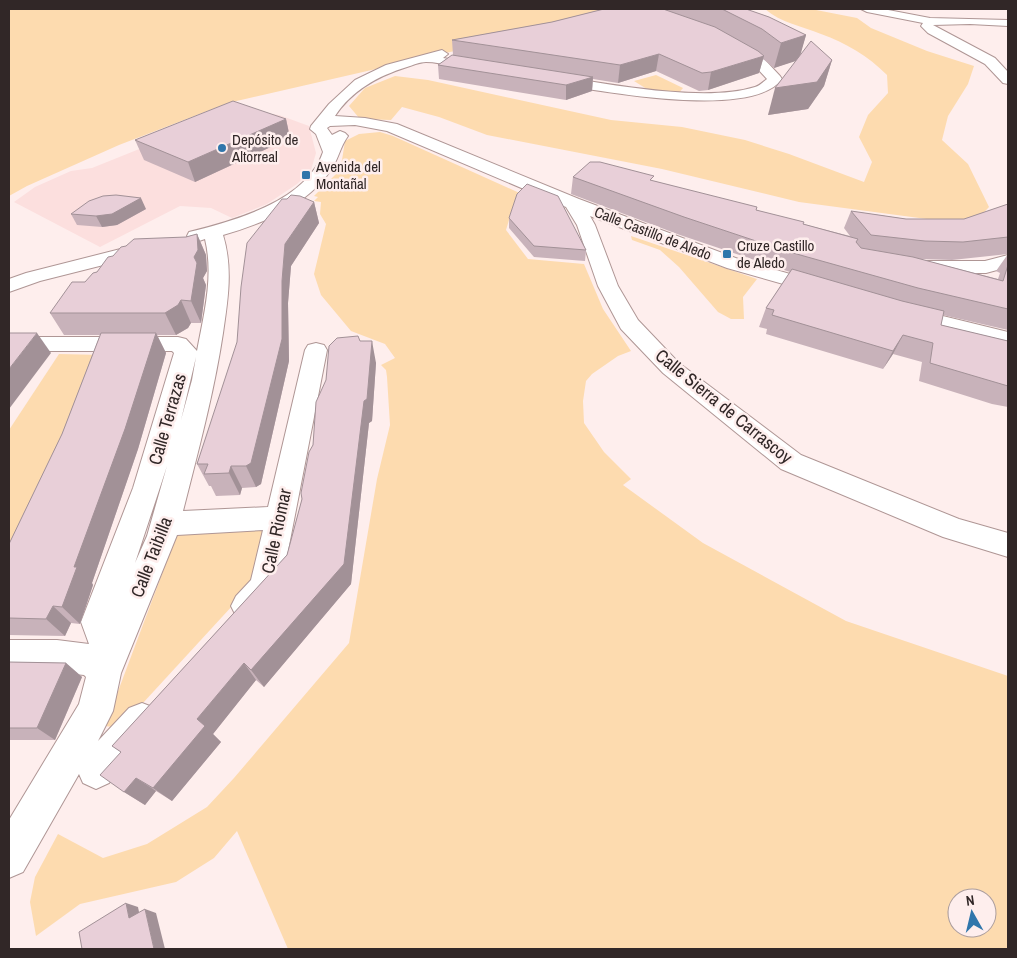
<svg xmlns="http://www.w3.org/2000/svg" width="1017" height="958" viewBox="0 0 1017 958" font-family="'Archivo Narrow',sans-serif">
  <rect width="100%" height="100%" fill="#feeeed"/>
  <polygon fill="#fcdfde" points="249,111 279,115 309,126 316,153 311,170 297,184 267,204 232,218 211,208 180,206 100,247 14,202 35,187 71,171 92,168 224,115"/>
  <g fill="#fddbaf" fill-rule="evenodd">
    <polygon points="9,9 638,9 228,103 119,145 27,186 9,196"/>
    <path d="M765,9H811L857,18L871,28L927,51L974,66L968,84L948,116L942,140L968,164L989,207L972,225L799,202L662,169L487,135L439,117L402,107L391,120L360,119L349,106L365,88L395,76L428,80L611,120L682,127L745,140L789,154L864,182L872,162L859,137L868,115L888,93L887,75C868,56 846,43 821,34C802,26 781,23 765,9Z"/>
    <polygon points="656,75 683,88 678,94 650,91 634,81"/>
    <path d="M380,132L393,136L524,195L513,207L506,230L528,259L584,264L603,309L631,351L618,356L592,374L586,381L583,401L584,423L604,452L631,479L623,485L703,543L846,621L1008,676V949H288L237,831L214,858L176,882L80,904L36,936L30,902L35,877L58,834L103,858L147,844L207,807L234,778L349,643L377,479L390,425L387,377L386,370L381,365L395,358L385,344L351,331L321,295L314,274L326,224L320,214L321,202L314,201L318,197L314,196L337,173L342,160L345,141L359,134ZM957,898H987V928H957Z"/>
    <polygon points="631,236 757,279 743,297 744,319 731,319 718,312 679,267 660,250 632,240"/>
    <polygon points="59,354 103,355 9,568 9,430"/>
    <polygon points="273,523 257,579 120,728 105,726 180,526"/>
  </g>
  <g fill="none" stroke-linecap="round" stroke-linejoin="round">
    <g stroke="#af9695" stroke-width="2">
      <g id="minor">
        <polygon points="861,9 883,9 930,18 1008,20 1008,26 970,24 933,25 995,58 1008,72 1008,84 1003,83 985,64 928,33 921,26 923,23 867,12"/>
        <path d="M729,41L765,60L780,76L782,79C752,120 603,91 556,84L549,80L556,76C609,84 705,103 755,87C759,86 763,82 767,79L755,66L725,48L723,45Z"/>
        <path d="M442,50L448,54L443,58L479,64L486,68L479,72C462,69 443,62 426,62C420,62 413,65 407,67C378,76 352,90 335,116L365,118L397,124L579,199L741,260L829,285L832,289L829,293L822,295L727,268L590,216L595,225L618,286L638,320L679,363L801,455L959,519L1008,533V557L943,537L781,469L663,373L621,329L598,286L577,225L566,207L387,131L355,125L330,126L327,128L332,135L340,131L345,133L348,136C340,147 338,160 331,170C306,206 264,223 223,235C233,268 228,299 223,333C214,393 198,452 183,511L268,507L305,350L308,345L316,343L324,345L327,350L281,587C274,602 263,614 247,620L236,616L231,606L236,596L251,580L263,530L177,535L121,673L113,711L98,741L129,708L142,703L155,708L160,721L155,734L109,783L96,789L83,783L79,774L23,872L9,878V820L79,704L86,677L84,675L57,672H9V640H57L89,644L81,622L133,488L174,353L172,351H9V337H178L186,339L197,351C204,314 214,276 205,239L196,242L189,240L187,236L189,232C234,221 307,201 323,152L316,134L310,129L311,126L329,104L355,80L386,65ZM196,357L192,380L181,420ZM167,466L147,536L135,563Z"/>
        <polygon points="152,241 159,243 162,247 159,251 40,281 9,292 9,279 26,273"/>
        <polygon points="1008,255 1008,267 986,273 916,273 909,271 906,267 909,263 916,261 985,261"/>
        <polygon points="906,307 1008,332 1008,346 898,319 895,314 898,309"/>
      </g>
    </g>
    <use href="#minor" fill="#fff" fill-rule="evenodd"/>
  </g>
  <g fill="#c8b2ba" fill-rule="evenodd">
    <polygon points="604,9 746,9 806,35 799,57 832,60 824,86 808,109 768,115 797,60 774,68 763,59 759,73 708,90 699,91 656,71 618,83 593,79 592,91 566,100 439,79 438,65 453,55 452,40 552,22"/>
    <polygon points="286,119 290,138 195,182 144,160 135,140"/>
    <path d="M573,177L654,181L756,210L803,224L850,236L844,228L851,211L906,219H964L1008,204V330L943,315L941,325L1008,341V407L992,404L919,381L922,362L893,354L883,369L766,334L767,329L759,327L766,308L790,272L680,235L571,194ZM1008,254L996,271L1000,273L998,279L920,259L952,260Z"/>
    <polygon points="287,199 314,202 319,223 291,266 288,303 289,361 261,484 256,487 242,488 240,495 216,496 211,486 209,486 197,464"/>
    <polygon points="146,209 117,225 102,227 77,225 71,214"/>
    <polygon points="509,218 586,250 585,261 534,257 509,228"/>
    <polygon points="197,234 206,255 207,271 203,278 206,285 201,323 191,323 188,328 176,335 157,335 166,353 138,449 92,583 93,585 80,624 71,623 65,636 9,635 9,544 62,434 100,335 64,335 50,313 97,272 113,256"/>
    <polygon points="360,341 376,363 372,421 369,423 351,584 264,687 256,680 213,734 221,742 172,801 156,791 145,805 124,792 121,752 112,746 287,555 302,499 313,445"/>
    <polygon points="9,662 66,663 82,677 55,740 9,740"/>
  </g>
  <g fill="#a29197">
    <polygon points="806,35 799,60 774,68 781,43"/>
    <polygon points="659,54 656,71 618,83 620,65"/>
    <polygon points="764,56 759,73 708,90 711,72"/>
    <polygon points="832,60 824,86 808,109 768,115 775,88"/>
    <polygon points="593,77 592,91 566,100 566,85"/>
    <polygon points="286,119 290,138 195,182 188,162"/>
    <polygon points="141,198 146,209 117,225 102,227 96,216"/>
    <polygon points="314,202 319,223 291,266 288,303 289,361 261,484 256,487 246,466 282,281 285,244"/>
    <polygon points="197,234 206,255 207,271 203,278 206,285 201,323 191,301 194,257"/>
    <polygon points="181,300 191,323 188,328 176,335 165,313"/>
    <polygon points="37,333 51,353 9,409 9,369"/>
    <polygon points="156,333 166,353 138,449 92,583 93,585 80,624 62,607 74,567"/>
    <polygon points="903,335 893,354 883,369 893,351"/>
    <polygon points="372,341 376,363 372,421 369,423 351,584 264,687 251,670 364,401"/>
    <polygon points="231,466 242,488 240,495 229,473"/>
    <polygon points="53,606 71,623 65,636 46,619"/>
    <polygon points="66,663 82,677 55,740 37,728"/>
    <polygon points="244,663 256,680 213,734 221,742 172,801 153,788 197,719"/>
    <polygon points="136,778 156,791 145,805 124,792"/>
    <polygon points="126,903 138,907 141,922 129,918"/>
    <polygon points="145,909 156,913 165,949 154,949"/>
  </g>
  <g fill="#e8cfd8" stroke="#a29197">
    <polygon points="604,9 663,9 715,27 758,51 764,56 711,72 702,73 659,54 620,65 452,40 552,22"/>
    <polygon points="722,9 746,9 769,17 806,35 781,43 762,29"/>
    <polygon points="811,41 832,60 817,82 775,88"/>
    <polygon points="452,55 593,77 566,85 438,65"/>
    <polygon points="233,101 286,119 188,162 135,140"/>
    <polygon points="590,162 600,162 654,176 650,180 757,207 756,210 804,222 803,224 858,239 856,242 861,248 913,257 1003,281 1008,265 1008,309 918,288 786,251 684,217 573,177"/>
    <polygon points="527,184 558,196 586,250 534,246 509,218 517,194"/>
    <polygon points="116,195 141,198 112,214 96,216 71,214 89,201 103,196"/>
    <polygon points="291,195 300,196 314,202 285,244 282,281 282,339 251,463 246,466 231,466 229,473 204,474 208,464 197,464 237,342 241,287 247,243 282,199 287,199"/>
    <polygon points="1008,204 1008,237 963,242 925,241 871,235 851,211 906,219 964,219"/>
    <polygon points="197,234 198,250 194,257 197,263 191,301 181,300 178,305 165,313 50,313 72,282 85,282 93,273 97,272 108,257 113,256 121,247 126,246 134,239 186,237"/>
    <polygon points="792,269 902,301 944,311 941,325 1008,341 1008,386 930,363 933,343 903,335 893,351 772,315 774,310 766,308"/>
    <polygon points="9,333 37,333 9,369"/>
    <polygon points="101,333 156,333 125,429 74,567 77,567 62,607 53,606 46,619 9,618 9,544 62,434"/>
    <polygon points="358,336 360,341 372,341 367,399 364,401 344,564 251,670 244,663 197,719 205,726 153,788 136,778 124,792 100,775 121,752 112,746 287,555 302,499 301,493 309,452 313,445 316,402 326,380 329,346 337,338"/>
    <polygon points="9,662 66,663 37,728 9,728"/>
    <polygon points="126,903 129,918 145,909 154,949 82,949 79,932"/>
  </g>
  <g fill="#3076ab" stroke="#feeeed" stroke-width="2">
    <circle cx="222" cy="148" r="5"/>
    <rect x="301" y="170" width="10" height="10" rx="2.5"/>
    <rect x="722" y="249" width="10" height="10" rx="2.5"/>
  </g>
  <g text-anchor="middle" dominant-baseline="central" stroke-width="5" stroke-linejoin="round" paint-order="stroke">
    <g font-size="15" fill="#312727" stroke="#feeeed" text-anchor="start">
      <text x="232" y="139">Depósito de<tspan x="232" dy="17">Altorreal</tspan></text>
      <text x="316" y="166">Avenida del<tspan x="316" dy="17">Montañal</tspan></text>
      <text x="737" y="245">Cruze Castillo<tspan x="737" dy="17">de Aledo</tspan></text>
    </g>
    <g font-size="15" fill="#312727" stroke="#feeeed">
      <text transform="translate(653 233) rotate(21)">Calle Castillo de Aledo</text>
    </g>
    <g font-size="18" fill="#312727" stroke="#feeeed">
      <text transform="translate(724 406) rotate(39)">Calle Sierra de Carrascoy</text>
      <text transform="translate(167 419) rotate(-74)">Calle Terrazas</text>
      <text transform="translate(276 531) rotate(-78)">Calle Riomar</text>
      <text transform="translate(151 557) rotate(-69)">Calle Taibilla</text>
    </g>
  </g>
  <rect width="1017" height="958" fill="none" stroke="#312727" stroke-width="20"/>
  <g transform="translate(972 913) rotate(352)"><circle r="24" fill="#feeeed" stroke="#ac9e9e"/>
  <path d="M0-4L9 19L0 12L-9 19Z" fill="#3076ab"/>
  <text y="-8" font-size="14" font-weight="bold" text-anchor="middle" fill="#312727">N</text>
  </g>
</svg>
